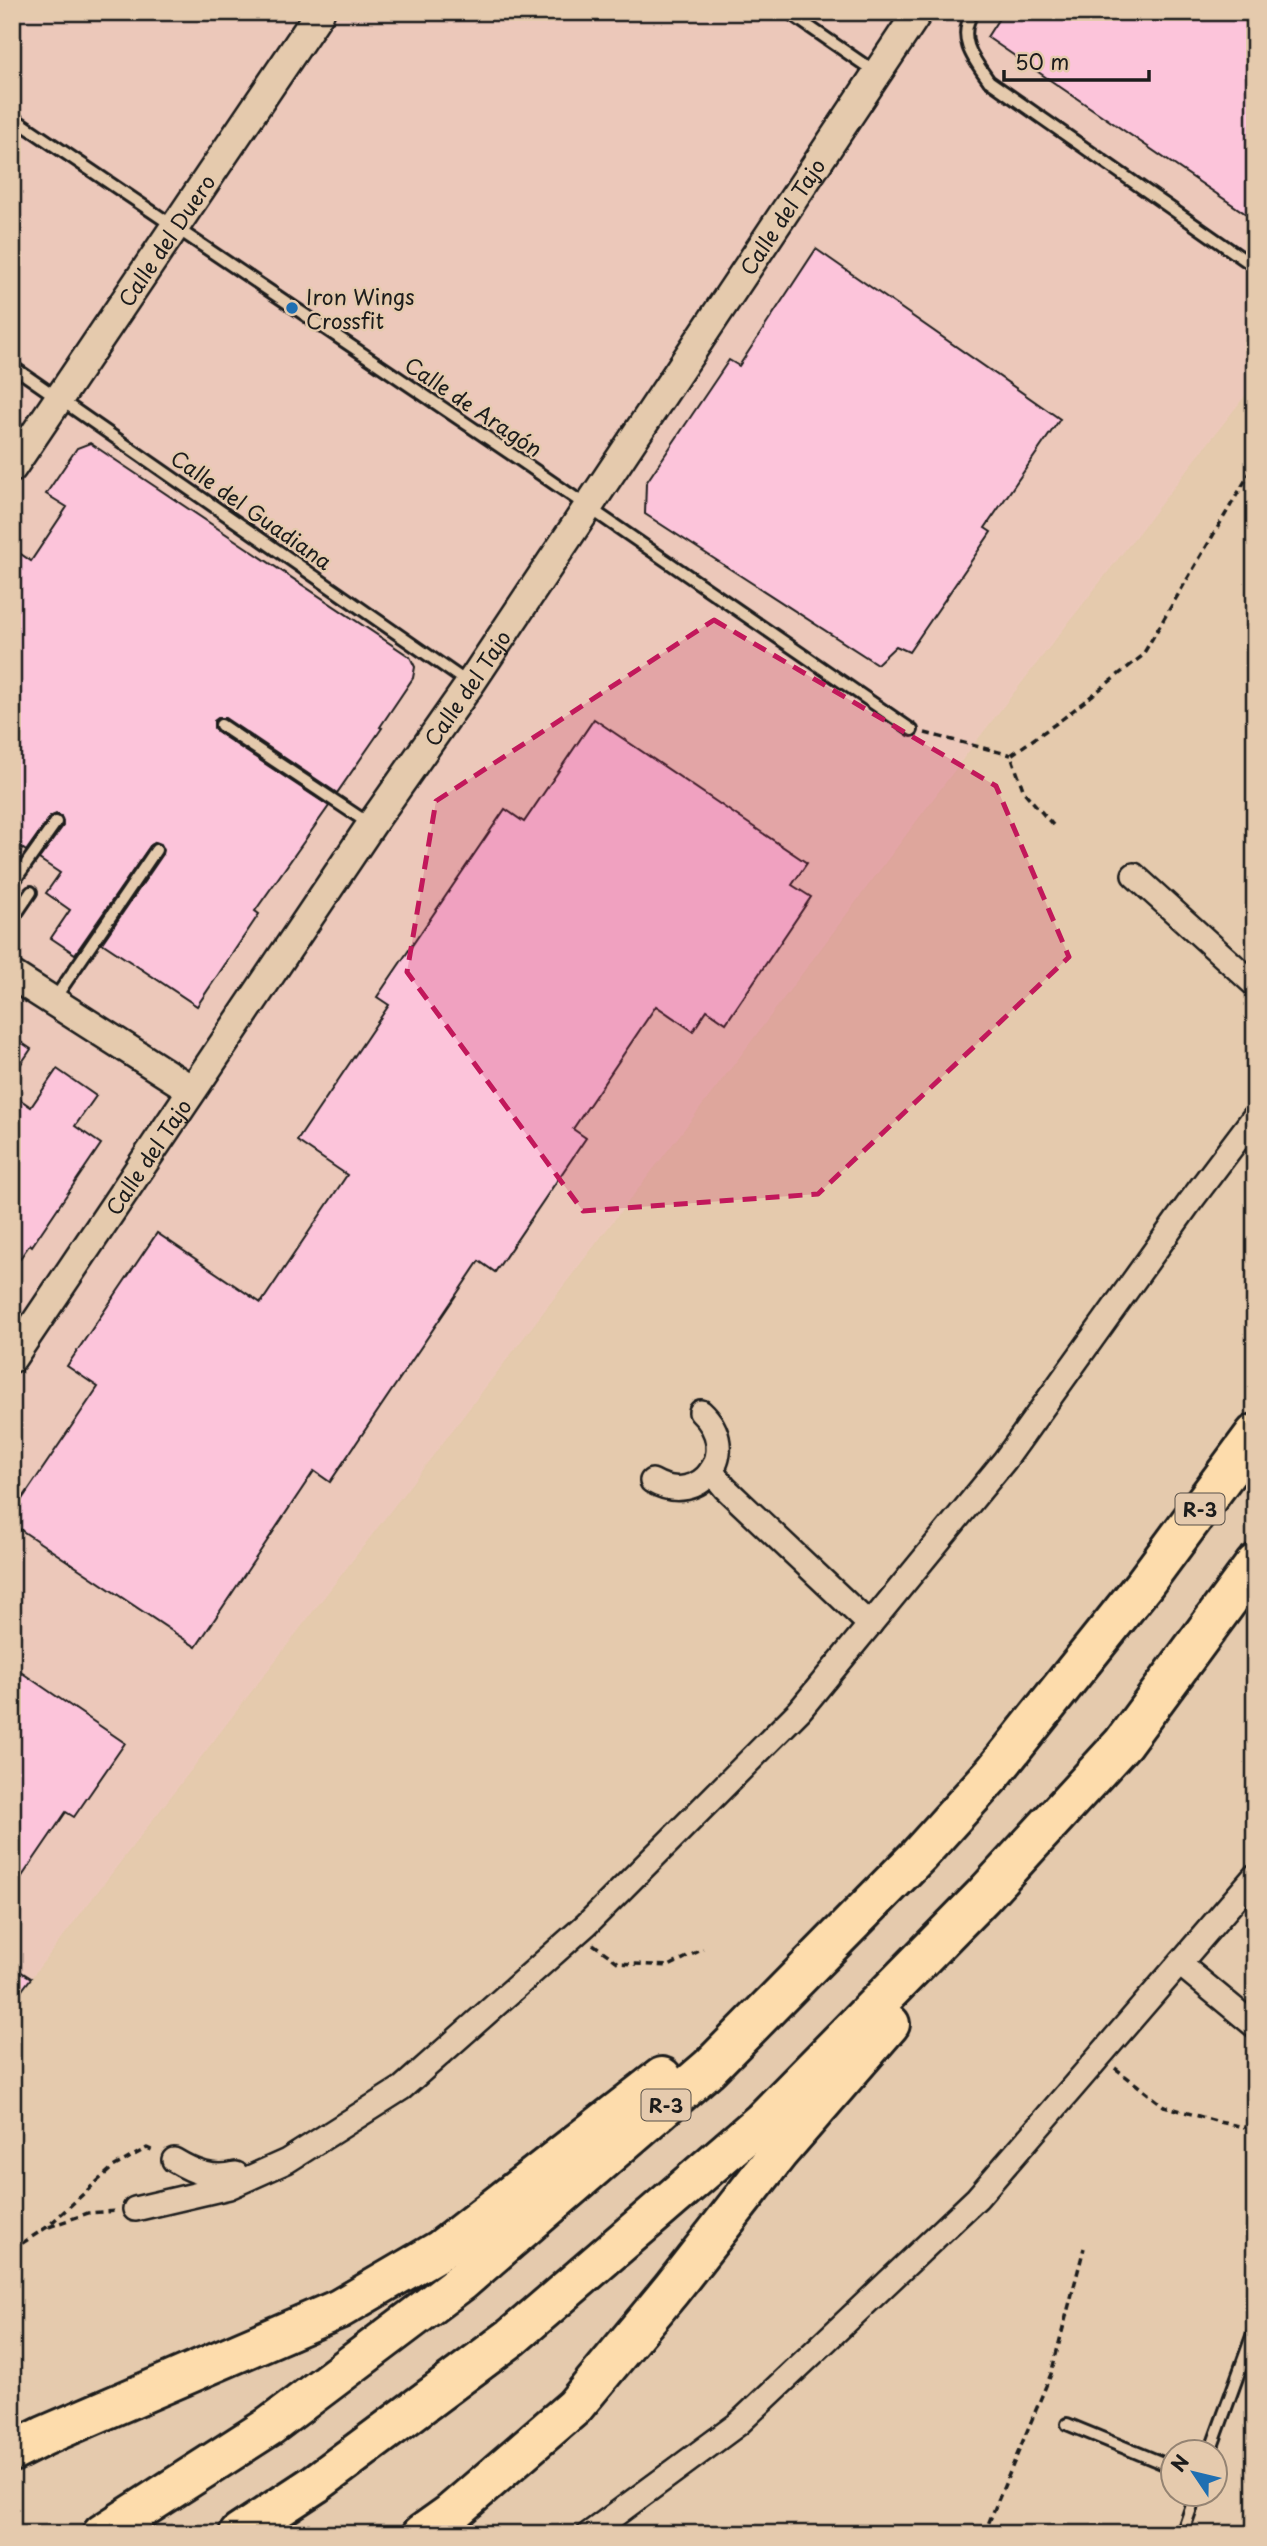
<svg xmlns="http://www.w3.org/2000/svg" width="1267" height="2546" viewBox="0 0 1267 2546" font-family="'Playpen Sans',sans-serif">
  <rect width="100%" height="100%" fill="#e5caad"/>
  <filter id="ink" filterUnits="userSpaceOnUse"><feTurbulence type="fractalNoise" baseFrequency=".0143" numOctaves="2"/><feDisplacementMap in="SourceGraphic" scale="14" xChannelSelector="R" yChannelSelector="G"/><feConvolveMatrix kernelMatrix="1 2 1 2 8 2 1 2 1" color-interpolation-filters="sRGB"/></filter>
  <g filter="url(#ink)">
    <polygon fill="#ecc8ba" points="12,12 1255,12 1255,383 978,739 738,1059 12,2003"/>
    <g fill="#fcc4da" stroke="#1c1c1c" stroke-width="2">
      <polygon points="1003,12 1255,12 1255,220 987,37"/>
      <polygon points="816,249 1060,419 985,528 991,532 909,652 896,646 877,664 645,514 646,483 729,360 739,366"/>
      <polygon points="90,443 410,657 415,667 413,678 380,727 382,728 337,793 225,718 218,718 214,721 214,728 217,732 329,806 255,911 259,914 197,1006 102,943 163,854 164,850 161,844 156,842 150,846 75,954 51,938 70,910 46,893 60,873 39,859 63,826 61,816 56,814 50,817 26,851 22,848 12,862 12,548 31,561 67,507 46,494 77,448"/>
      <polygon points="594,719 807,863 792,885 811,897 726,1023 707,1010 693,1031 656,1006 573,1129 586,1138 495,1272 479,1261 330,1482 314,1471 196,1647 12,1524 12,1514 98,1387 67,1366 157,1233 261,1303 347,1175 297,1141 389,1005 377,997 505,809 524,822"/>
      <polygon points="12,1036 31,1049 12,1077"/>
      <polygon points="57,1069 96,1096 75,1126 101,1144 32,1246 30,1244 12,1270 12,1094 31,1107"/>
      <polygon points="12,1666 125,1743 74,1817 66,1812 12,1891"/>
      <polygon points="12,1966 31,1978 12,2003"/>
    </g>
    <g fill="none" stroke-linecap="round" stroke-linejoin="round">
      <g stroke="#1c1c1c" stroke-width="16">
        <g id="service">
          <polyline points="788,12 875,72"/>
          <path d="M973,12C956,38 974,60 989,81L1255,267"/>
          <polyline points="12,117 520,460 912,730"/>
          <polyline points="12,366 468,683"/>
          <polyline points="221,725 371,825"/>
          <polyline points="12,884 56,822"/>
          <polyline points="12,920 31,892"/>
          <polyline points="53,1001 156,850"/>
          <polyline points="1067,2424 1172,2467"/>
          <polyline points="1210,2452 1255,2328"/>
          <polyline points="1182,2534 1196,2494"/>
        </g>
      </g>
      <g stroke="#1c1c1c" stroke-width="28">
        <g id="minor">
          <polyline points="1134,875 1255,985"/>
          <polyline points="711,1471 725,1488 870,1625"/>
          <path d="M652,1481C701,1509 743,1451 701,1412"/>
          <polyline points="1180,1964 1255,2026"/>
          <path d="M174,2160C194,2172 213,2180 236,2174"/>
          <polyline points="135,2209 229,2187 287,2161 402,2088 587,1924 800,1710 1005,1460 1190,1202 1255,1116"/>
          <polyline points="589,2534 738,2424 977,2198 1255,1876"/>
        </g>
      </g>
      <g stroke="#1c1c1c" stroke-width="33">
        <g id="tertiary">
          <path id="s1" d="M12,468L320,12"/>
          <polyline points="12,975 192,1090"/>
          <path id="s2" d="M12,1358L371,825L470,684L918,12"/>
        </g>
      </g>
      <g stroke="#1c1c1c" stroke-width="44">
        <g id="motorway">
          <polyline points="12,2452 44,2436 339,2309 440,2250 662,2077"/>
          <polyline points="102,2534 270,2426 461,2282 709,2068 919,1855 994,1772 1145,1583 1255,1434"/>
          <polyline points="239,2534 315,2484 512,2337 761,2122 983,1896 1123,1743 1255,1564"/>
          <polyline points="422,2534 450,2514 574,2407 671,2290 779,2152 890,2024"/>
        </g>
      </g>
      <g stroke="#1c1c1c" stroke-width="3.5" stroke-dasharray="7 5" stroke-linecap="butt">
        <polyline points="925,733 1011,755"/>
        <polyline points="1053,825 1024,792 1011,755 1061,720 1142,656 1255,464"/>
        <polyline points="593,1944 619,1963 669,1966 703,1949"/>
        <polyline points="1115,2068 1164,2106 1219,2122 1255,2129"/>
        <polyline points="49,2227 88,2213 116,2211"/>
        <polyline points="12,2250 47,2227 113,2167 147,2148 156,2152"/>
        <polyline points="984,2534 1051,2374 1084,2248"/>
      </g>
      <use href="#service" stroke="#e5caad" stroke-width="10"/>
      <use href="#minor" stroke="#e5caad" stroke-width="23"/>
      <use href="#tertiary" stroke="#e5caad" stroke-width="28"/>
      <use href="#motorway" stroke="#fddcac" stroke-width="38"/>
    </g>
  </g>
  <path fill="#c2185b" fill-opacity="0.2" stroke="#c2185b" stroke-width="5" stroke-dasharray="14 9" stroke-linejoin="round" d="M714,620L996,786L1069,957L818,1194L583,1211L407,972L436,801Z"/>
  <circle fill="#1f6fb2" stroke="#e5caad" stroke-width="2.5" cx="292" cy="308" r="7"/>
  <g text-anchor="middle" dominant-baseline="central" stroke-width="5" stroke-linejoin="round" paint-order="stroke">
    <g fill="#e5caad" stroke="#585048" stroke-width="2">
      <rect x="1175.5" y="1493.5" width="49" height="31" rx="5"/>
      <rect x="641.5" y="2089.5" width="49" height="31" rx="5"/>
    </g>
    <g font-size="19" font-weight="bold" fill="#1c1c1c">
      <text x="1200" y="1509">R-3</text>
      <text x="666" y="2105">R-3</text>
    </g>
    <g font-size="21" fill="#1c1c1c" stroke="#e5caad">
      <text stroke="none"><textPath href="#s2" startOffset="1377">Calle del Tajo</textPath></text>
      <text stroke="none"><textPath href="#s1" startOffset="275">Calle del Duero</textPath></text>
      <text transform="translate(474 406) rotate(34)">Calle de Aragón</text>
      <text transform="translate(252 509) rotate(35)">Calle del Guadiana</text>
      <text stroke="none"><textPath href="#s2" startOffset="810">Calle del Tajo</textPath></text>
      <text stroke="none"><textPath href="#s2" startOffset="243">Calle del Tajo</textPath></text>
    </g>
    <g font-size="21" fill="#1c1c1c" stroke="#e5caad" text-anchor="start">
      <text x="306" y="296">Iron Wings<tspan x="306" dy="24">Crossfit</tspan></text>
    </g>
  </g>
  <rect width="1267" height="2546" fill="none" stroke="#e5caad" stroke-width="42"/>
  <rect x="21" y="21" width="1225" height="2504" fill="none" stroke="#1c1c1c" stroke-width="2.5" filter="url(#ink)"/>
  <g transform="translate(1194 2473) rotate(305)"><circle r="33" fill="#e5caad" stroke="#958473" stroke-width="2"/>
  <path d="M0-5L12 26L0 18L-12 26Z" fill="#1f6fb2"/>
  <text y="-10" font-size="19" font-weight="bold" text-anchor="middle" fill="#1c1c1c">N</text>
  </g>
  <path d="M1004 70v10h145v-10" fill="none" stroke="#1c1c1c" stroke-width="3.5"/>
  <text x="1015" y="70" font-size="21" fill="#1c1c1c" stroke="#e5caad" stroke-width="5" paint-order="stroke">50 m</text>
</svg>
